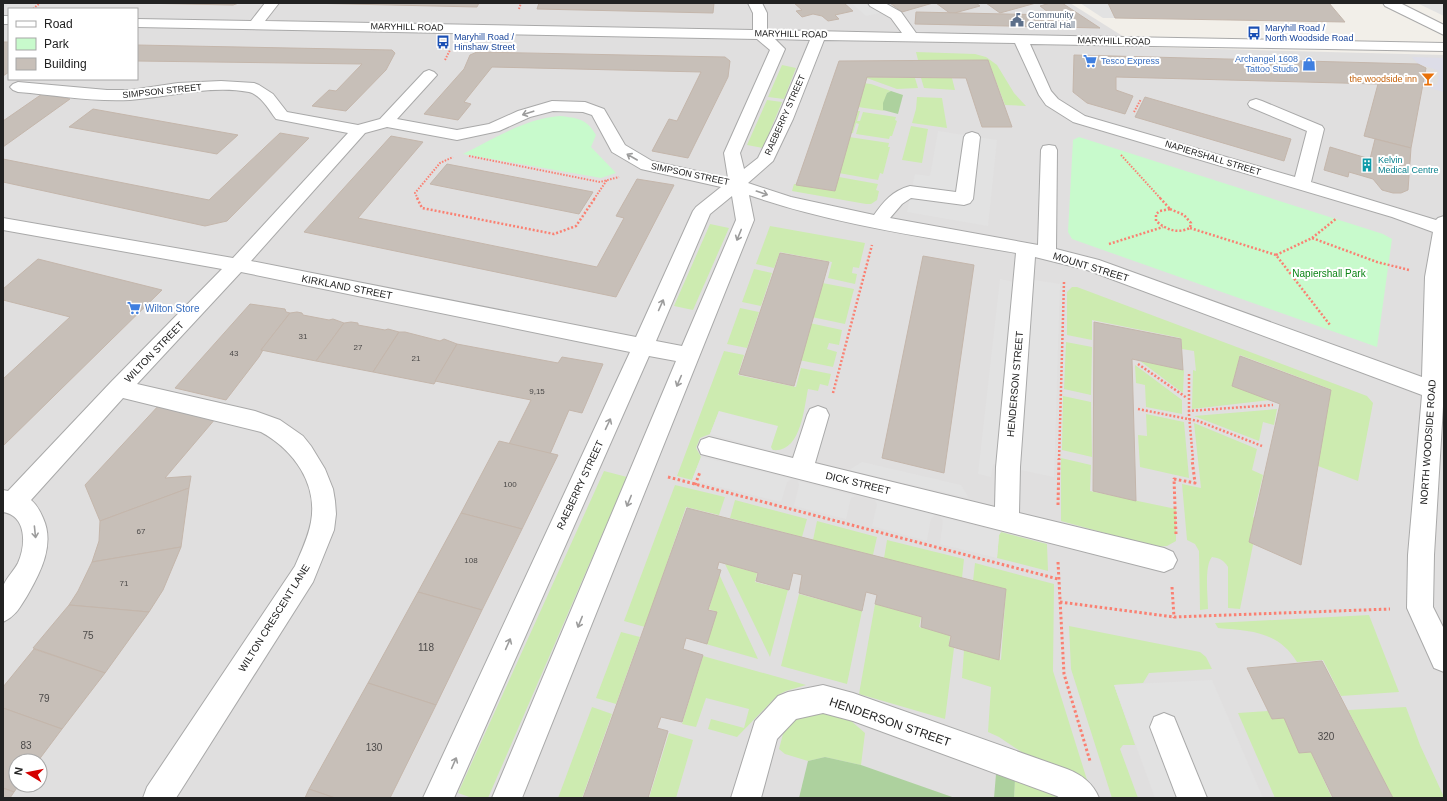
<svg xmlns="http://www.w3.org/2000/svg" width="1447" height="801" viewBox="0 0 1447 801" font-family="Arial,sans-serif">
  <rect width="100%" height="100%" fill="#f2efe9"/>
  <path fill="#e0dfdf" fill-rule="evenodd" d="M3,3H1070L1140,47L1444,55V798H3ZM9,9H137V79H9ZM16,761H40V785H16Z"/>
  <g fill="#cdebb0">
    <polygon points="916,52 975,54 986,57 997,65 1014,93 1026,106 1005,105 988,60 918,60"/>
    <polygon points="782,65 796,68 784,99 768,97"/>
    <polygon points="864,77 915,78 918,88 897,89"/>
    <polygon points="921,78 952,78 955,90 924,88"/>
    <polygon points="862,83 871,84 891,91 887,93 883,110 885,111 858,107"/>
    <polygon points="917,97 942,98 947,128 912,123 916,109"/>
    <polygon points="767,100 782,102 763,148 747,145"/>
    <polygon points="858,111 860,111 857,121 860,121 863,112 896,117 895,120 897,121 892,136 890,136 889,139 856,134 859,124 856,123 853,133 850,133"/>
    <polygon points="911,126 928,129 922,163 902,160"/>
    <polygon points="849,137 889,143 888,147 890,147 883,174 880,173 878,180 833,172"/>
    <polygon points="839,177 878,184 876,190 879,191 877,200 871,204 866,204 792,191 794,184 834,191"/>
    <polygon points="710,224 729,228 693,310 674,306"/>
    <polygon points="770,226 865,243 859,268 853,267 852,273 857,274 855,284 828,278 832,262 780,252 774,268 756,264"/>
    <polygon points="754,269 772,273 761,306 742,302"/>
    <polygon points="817,282 854,289 845,324 807,316"/>
    <polygon points="1072,287 1077,287 1367,396 1373,403 1358,481 1318,466 1330,389 1240,355 1232,386 1270,400 1192,409 1193,370 1196,371 1194,351 1182,349 1181,338 1092,320 1092,340 1067,335 1067,292"/>
    <polygon points="740,308 759,312 747,348 727,344"/>
    <polygon points="805,322 842,330 839,345 829,343 827,349 837,352 833,367 794,359"/>
    <polygon points="1066,342 1092,347 1091,395 1064,389"/>
    <path d="M724,351L744,355L738,375L796,387L801,368L831,374L828,386L820,384L818,391L808,389C804,408 801,453 773,450L719,411L710,434L700,438L696,448L701,457L692,480L677,476Z"/>
    <polygon points="1140,361 1184,370 1183,393"/>
    <polygon points="1135,365 1182,400 1182,414 1146,407 1145,385 1136,383"/>
    <polygon points="1063,396 1091,402 1092,457 1062,450"/>
    <polygon points="1277,409 1274,425 1263,422 1259,441 1194,416"/>
    <polygon points="1146,414 1184,422 1189,478 1140,467 1138,435 1147,436"/>
    <path d="M1194,423L1257,449L1252,470L1263,475L1253,517L1258,520L1240,609L1228,608V567C1224,560 1219,558 1212,557C1204,566 1208,597 1208,609L1200,610L1199,551L1195,544L1187,540L1182,484L1201,488Z"/>
    <polygon points="1061,458 1091,465 1090,491 1176,509 1176,541 1167,546 1156,547 1061,521"/>
    <polygon points="604,471 627,477 488,798 472,798 458,793"/>
    <polygon points="675,485 725,497 719,515 686,507 645,627 624,621"/>
    <polygon points="735,500 807,519 802,537 730,518"/>
    <polygon points="817,521 877,537 873,555 813,540"/>
    <polygon points="1001,532 1047,544 1048,571 997,558 999,535"/>
    <polygon points="887,540 964,559 962,578 884,558"/>
    <polygon points="975,563 1054,584 1053,671 1088,783 1073,773 1057,765 1029,757 999,737 988,732 991,687 962,678 964,650 1001,660 1006,589 973,581"/>
    <polygon points="725,564 757,573 755,582 788,590 770,657"/>
    <polygon points="719,574 758,659 706,644 717,612 709,609"/>
    <polygon points="799,594 862,611 847,684 781,666"/>
    <polygon points="875,604 921,617 919,627 950,635 949,646 954,648 945,719 859,694"/>
    <path d="M1369,615L1399,692L1341,696L1323,660L1297,662C1278,631 1251,631 1218,628L1215,623Z"/>
    <polygon points="1069,626 1200,652 1206,657 1212,669 1149,673 1143,683 1114,685 1135,745 1123,745 1120,749 1138,798 1112,798 1071,669"/>
    <polygon points="621,632 640,637 616,704 596,698"/>
    <polygon points="703,656 806,685 786,691 778,695 737,737 708,729 711,719 744,728 749,709 706,698 696,727 682,724"/>
    <polygon points="592,707 612,714 582,798 558,798"/>
    <polygon points="1406,707 1420,745 1444,797 1393,798 1348,710"/>
    <polygon points="812,709 850,720 865,733 861,765 825,757 808,761 785,754 779,749 783,734 794,718"/>
    <polygon points="1268,711 1272,719 1284,718 1299,753 1311,752 1332,798 1275,798 1238,713"/>
    <polygon points="669,733 693,740 676,798 649,798"/>
    <polygon points="1015,780 1069,798 1014,798"/>
  </g>
  <g fill="#add19e">
    <polygon points="891,91 903,95 898,114 883,110 883,103 887,93"/>
    <polygon points="825,757 861,765 955,798 799,798 808,761"/>
    <polygon points="996,774 1015,780 1014,798 994,798"/>
  </g>
  <g fill="#c8facc">
    <path d="M560,116C578,118 587,119 596,135L591,147L616,173L601,178L463,154C494,139 526,118 560,116Z"/>
    <polygon points="1079,137 1383,234 1392,239 1377,347 1072,239 1068,232 1073,140"/>
  </g>
  <g fill="#e2e2e2">
    <polygon points="851,3 887,3 896,10 866,16"/>
    <polygon points="1080,3 1108,3 1115,18 1103,18"/>
    <polygon points="1417,3 1444,3 1444,16"/>
    <polygon points="938,131 997,140 988,226 907,212 915,174 930,176"/>
    <polygon points="1000,279 1034,286 1034,280 1060,284 1054,477 993,464 991,477 978,474"/>
    <polygon points="719,411 778,426 771,447 773,451 710,434"/>
    <polygon points="701,457 792,479 787,482 781,502 692,480"/>
    <polygon points="862,462 961,485 969,498 849,470"/>
    <polygon points="798,481 856,496 851,498 846,519 794,506 799,486"/>
    <polygon points="875,500 935,515 931,519 927,541 872,526 877,504"/>
    <polygon points="940,517 1001,532 999,535 997,558 940,544 943,521"/>
    <polygon points="1212,680 1263,798 1155,798 1114,685"/>
  </g>
  <polygon fill="#dddde8" points="1412,57 1444,58 1444,92 1423,86 1424,81 1437,85 1439,72 1437,70 1418,64"/>
  <g fill="#c7bfb8" stroke="#c4b6ab">
    <polygon points="137,3 239,3 233,5"/>
    <polygon points="305,3 479,3 477,7"/>
    <polygon points="539,3 714,3 713,13 537,9"/>
    <polygon points="794,3 844,3 853,11 835,15 839,19 828,21 822,16 813,14 802,17 796,11 802,10"/>
    <polygon points="890,3 933,3 902,12"/>
    <polygon points="936,3 976,3 980,6 951,14"/>
    <polygon points="986,3 1036,3 1000,13"/>
    <polygon points="1050,3 1062,3 1100,28 915,24 916,12 1052,15 1040,6"/>
    <polygon points="1108,3 1329,3 1345,22 1115,18"/>
    <polygon points="3,42 9,42 9,72 3,76"/>
    <polygon points="137,45 392,50 395,53 386,70 346,111 312,106 329,90 336,91 362,64 137,61"/>
    <polygon points="477,52 725,57 730,61 728,77 688,158 652,151 669,119 677,121 701,72 492,67 464,102 471,104 458,120 424,114 464,69 470,55"/>
    <polygon points="1074,55 1418,64 1426,68 1411,148 1364,136 1378,84 1116,77 1116,90 1133,96 1125,114 1087,103 1073,92"/>
    <polygon points="988,60 1012,127 982,127 966,78 867,77 835,191 796,185 839,61"/>
    <polygon points="42,94 70,99 3,147 3,121"/>
    <polygon points="1145,97 1291,139 1284,161 1135,117"/>
    <polygon points="93,109 238,135 217,154 69,127"/>
    <polygon points="280,133 309,138 227,221 205,226 3,182 3,159 209,200"/>
    <polygon points="391,136 423,142 358,218 597,267 624,218 616,216 637,179 674,185 616,297 304,232"/>
    <polygon points="1375,139 1411,148 1408,190 1401,193 1393,193 1382,190 1373,179 1349,172 1348,177 1324,170 1330,147 1370,159"/>
    <polygon points="447,164 593,192 579,214 430,184"/>
    <polygon points="780,253 829,262 794,386 739,374"/>
    <polygon points="923,256 974,265 944,473 882,458"/>
    <polygon points="38,259 162,290 3,446 3,379 70,317 3,300 3,289"/>
    <polygon points="250,304 285,309 286,312 290,313 261,350 263,350 259,357 226,400 175,388"/>
    <polygon points="297,312 302,313 303,315 329,320 333,319 344,323 316,361 261,350 290,313"/>
    <polygon points="351,322 358,323 358,325 385,330 388,329 399,332 373,372 316,361 344,323"/>
    <polygon points="1094,322 1181,339 1183,370 1132,359 1136,501 1093,491"/>
    <polygon points="399,332 405,332 440,341 444,339 457,344 434,384 373,372"/>
    <polygon points="457,344 558,363 562,357 603,364 582,413 569,410 550,454 509,444 531,400 435,381"/>
    <polygon points="1240,356 1331,390 1301,565 1249,542 1280,404 1232,386"/>
    <polygon points="160,404 216,418 165,478 191,476 189,488 100,521 85,485"/>
    <polygon points="499,441 558,455 522,529 461,513"/>
    <polygon points="189,488 181,547 92,562 99,541 100,521"/>
    <polygon points="687,508 1006,589 999,660 949,646 951,636 921,627 922,617 875,604 877,595 866,592 862,611 799,593 802,575 793,573 789,590 756,581 758,573 719,562 717,569 721,570 708,610 717,612 707,644 686,638 683,649 703,655 682,722 661,717 657,728 668,731 648,798 583,798"/>
    <polygon points="461,513 522,529 482,610 418,592"/>
    <polygon points="181,547 163,590 149,612 69,605 78,591 92,562"/>
    <polygon points="418,592 482,610 436,705 368,683"/>
    <polygon points="69,605 149,612 105,673 33,648"/>
    <polygon points="34,649 105,673 62,729 3,708 3,687"/>
    <polygon points="1322,661 1393,798 1333,798 1311,752 1299,753 1284,718 1272,719 1247,668"/>
    <polygon points="368,683 436,705 390,798 335,798 309,789"/>
    <polygon points="3,708 62,729 38,761 16,761 16,785 19,785 14,792 3,788"/>
    <polygon points="3,788 14,792 10,798 3,798"/>
    <polygon points="309,789 335,798 305,798"/>
  </g>
  <g fill="none" stroke-linecap="round" stroke-linejoin="round">
    <g stroke="#a9a9a9" stroke-width="2">
      <g id="minor">
        <path d="M265,3H279L265,21L753,30V13L748,3H762L767,13V30L902,33L891,18L870,6L868,3H885L901,12L916,33L1444,43V51L1030,44L1051,91L1058,99L1085,116L1295,177L1307,131L1250,107L1248,104L1250,101L1256,99L1262,101L1322,126L1324,129L1311,182L1436,220L1438,218L1444,216V390L1434,555L1433,607L1444,629V672L1434,668L1407,608L1408,555L1422,395L1087,270L1035,257L1020,467L1019,513L1164,548L1173,552L1177,560L1173,568L1164,572L701,454L698,447L701,440L709,437L793,458L807,415L810,409L818,406L826,409L829,415L815,463L995,507L996,467L1016,253C927,237 835,225 749,195L754,220L522,798H492L676,361L649,356L454,798H423L630,352L241,272L137,384L255,411L280,420L303,436L311,446L325,469L333,489L335,501L336,514L334,530L313,582L176,798H143L147,787L295,566C301,552 308,538 311,522C318,484 294,450 261,432L123,398L31,500C37,505 40,511 43,518C55,544 41,572 27,596C20,607 16,616 3,622C3,612 1,596 3,587C5,579 14,571 18,563C26,545 27,516 3,512V490L8,491L111,382L222,269L3,230V218L233,258L348,133L276,119C269,110 261,95 249,92C209,85 169,97 130,100C93,102 55,95 18,92L13,90L10,87L13,84L18,82L107,90H131L178,83L221,81L254,83L259,85L273,94L287,112L358,125L380,119L424,72L429,70L434,72L437,75L397,119L457,130L489,124L518,111L552,101L585,102L604,109L625,145L652,161L728,178L724,153L770,50L757,39L137,27V19L251,21ZM775,39L810,40L777,119L758,158L744,169L740,153L785,49ZM824,40L1015,43L1039,95L1046,105L1073,122L1392,217L1433,232L1425,277L1422,377L1099,260L1056,249L1057,150L1055,146L1049,145L1043,146L1041,150L1038,245L890,218L902,204L911,198L964,205L970,203L973,199L980,137L978,134L972,132L966,134L964,137L956,192L910,186C892,191 884,201 874,215L791,197L748,183L773,161L793,119ZM553,111L583,112L592,115L612,152L641,169L721,187L696,207L693,211L636,337L251,261L365,133L387,127L457,140L499,131L530,117ZM732,196L736,220L682,346L656,341L710,214Z"/>
        <polygon points="1383,3 1400,3 1444,25 1444,35 1385,6"/>
        <rect x="3" y="16" width="6" height="8"/>
        <path d="M823,685L853,693L1067,769C1082,775 1093,783 1099,798H1060L1057,796L853,721L823,713L796,719L777,739L761,798H731L755,721L778,696L788,692Z"/>
        <polygon points="1164,713 1174,717 1207,798 1177,798 1150,727 1154,717"/>
      </g>
    </g>
    <g stroke="#fa8072" stroke-width="2" stroke-dasharray="1.5 1.5" stroke-linecap="butt">
      <polyline points="33,9 40,3"/>
      <polyline points="519,9 521,3"/>
      <polyline points="445,60 450,50"/>
      <polyline points="1134,112 1141,99"/>
      <polyline points="1121,155 1161,199"/>
      <polyline points="469,156 600,182 619,177"/>
      <polyline points="418,199 415,193 440,163 453,157"/>
      <polyline points="594,199 607,180"/>
    </g>
    <g stroke="#fa8072" stroke-width="2.5" stroke-dasharray="2 2" stroke-linecap="butt">
      <polyline points="417,198 422,208 554,234 576,226 595,198"/>
      <polyline points="1160,198 1170,209"/>
      <path d="M1170,209L1184,215L1191,223L1190,228C1177,234 1167,230 1156,221V214L1160,211Z"/>
      <polyline points="1190,228 1276,255 1330,325"/>
      <polyline points="1312,238 1337,218"/>
      <polyline points="1109,244 1163,227"/>
      <polyline points="1276,255 1312,238 1377,262 1409,270"/>
      <polyline points="1138,364 1187,398"/>
      <polyline points="1189,374 1189,415 1193,460"/>
      <polyline points="833,393 872,245"/>
      <polyline points="1138,409 1198,421 1262,446"/>
      <polyline points="1188,411 1273,405"/>
      <polyline points="1059,460 1064,282"/>
    </g>
    <g stroke="#fa8072" stroke-width="3" stroke-dasharray="2.5 2.5" stroke-linecap="butt">
      <polyline points="668,477 1058,579"/>
      <polyline points="695,485 700,472"/>
      <polyline points="1058,505 1059,459"/>
      <polyline points="1176,534 1174,479 1195,483 1192,459"/>
      <polyline points="1058,562 1064,674 1090,761"/>
      <polyline points="1172,587 1174,617 1390,609"/>
      <polyline points="1060,602 1174,617"/>
    </g>
    <use href="#minor" fill="#fff" fill-rule="evenodd"/>
  </g>
  <defs><path id="oneway-shaft" d="M-6 0H5M1.5-3L5.5 0L1.5 3" fill="none" stroke-width="1.6" stroke-linecap="round" stroke-linejoin="round"/></defs>
  <g stroke="#9c9c9c">
    <use href="#oneway-shaft" transform="translate(528 113) rotate(162)"/>
    <use href="#oneway-shaft" transform="translate(632 157) rotate(-150)"/>
    <use href="#oneway-shaft" transform="translate(762 193) rotate(19)"/>
    <use href="#oneway-shaft" transform="translate(739 235) rotate(112)"/>
    <use href="#oneway-shaft" transform="translate(661 305) rotate(-66)"/>
    <use href="#oneway-shaft" transform="translate(679 381) rotate(113)"/>
    <use href="#oneway-shaft" transform="translate(608 424) rotate(-65)"/>
    <use href="#oneway-shaft" transform="translate(629 501) rotate(112)"/>
    <use href="#oneway-shaft" transform="translate(35 532) rotate(84)"/>
    <use href="#oneway-shaft" transform="translate(580 622) rotate(112)"/>
    <use href="#oneway-shaft" transform="translate(508 644) rotate(-66)"/>
    <use href="#oneway-shaft" transform="translate(454 763) rotate(-66)"/>
  </g>
  <defs>
    <g id="civic-bare" transform="scale(1.08)"><path d="M-.6-6.5H3V-4.5H.6V-3L4-1V1h2V6H-6V1h2V-1L-.6-3ZM-1.2 2.5V6h2.4V2.5Z" fill="#5c6f8a" stroke="#fff" stroke-width="2.5" paint-order="stroke"/></g>
    <g id="bus-bare" transform="scale(1.08)"><path d="M-5-6H5V4H4V6H2V4H-2V6H-4V4H-5ZM-3.5-4V0h7V-4ZM-3.5 1.2v1.5H-2V1.2ZM2 1.2v1.5H3.5V1.2Z" fill="#1a4fb4" stroke="#fff" stroke-width="2.5" paint-order="stroke"/></g>
    <g id="supermarket-bare" transform="scale(1.08)"><path d="M-6-5.5h2.5l.6 2H6L4.5 2H-2.5L-4.4-4H-6ZM-1.5 3.2a1.3 1.3 0 1 0 .1 0ZM3 3.2a1.3 1.3 0 1 0 .1 0Z" fill="#3f7fe0" stroke="#fff" stroke-width="2.5" paint-order="stroke"/></g>
    <g id="shop-bare" transform="scale(1.08)"><path d="M-5-2.5h2.3a2.7 3.5 0 0 1 5.4 0H5L5.5 6h-11ZM-1.5-2.5h3a1.5 2.3 0 0 0-3 0Z" fill="#3f7fe0" stroke="#fff" stroke-width="2.5" paint-order="stroke"/></g>
    <g id="bar-bare" transform="scale(1.08)"><path d="M-6-5H6L.8 .8V4.5H3.5V6h-7V4.5H-.8V.8Z" fill="#e8710a" stroke="#fff" stroke-width="2.5" paint-order="stroke"/></g>
    <g id="building-bare" transform="scale(1.08)"><path d="M-4-6H4V6H1V3H-1V6H-4ZM-2.5-4.3h1.7v1.8h-1.7ZM.8-4.3h1.7v1.8H.8ZM-2.5-1h1.7V.8h-1.7ZM.8-1h1.7V.8H.8Z" fill="#0f9aa8" stroke="#fff" stroke-width="2.5" paint-order="stroke"/></g>
  </defs>
  <g fill-rule="evenodd">
    <use href="#civic-bare" x="1017" y="20"/>
    <use href="#bus-bare" x="1254" y="33"/>
    <use href="#bus-bare" x="443" y="42"/>
    <use href="#supermarket-bare" x="1090" y="61"/>
    <use href="#shop-bare" x="1309" y="64"/>
    <use href="#bar-bare" x="1428" y="79"/>
    <use href="#building-bare" x="1367" y="165"/>
    <use href="#supermarket-bare" x="134" y="308"/>
  </g>
  <g text-anchor="middle" dominant-baseline="central" stroke-width="4" stroke-linejoin="round" paint-order="stroke">
    <g font-size="8" fill="#4b4948">
      <text x="303" y="336">31</text>
      <text x="358" y="347">27</text>
      <text x="234" y="353">43</text>
      <text x="416" y="358">21</text>
      <text x="537" y="391">9,15</text>
      <text x="510" y="484">100</text>
      <text x="141" y="531">67</text>
      <text x="471" y="560">108</text>
      <text x="124" y="583">71</text>
    </g>
    <g font-size="9" fill="#4e5e75" stroke="#fff" text-anchor="start">
      <text x="1028" y="15">Community<tspan x="1028" dy="10">Central Hall</tspan></text>
    </g>
    <g font-size="9" fill="#222" stroke="#fff">
      <text transform="translate(407 27) rotate(1)">MARYHILL ROAD</text>
      <text transform="translate(791 34) rotate(1)">MARYHILL ROAD</text>
      <text transform="translate(1114 41) rotate(1)">MARYHILL ROAD</text>
      <text transform="translate(162 91) rotate(-6)">SIMPSON STREET</text>
      <text transform="translate(785 115) rotate(-66)">RAEBERRY STREET</text>
      <text transform="translate(1213 158) rotate(17)">NAPIERSHALL STREET</text>
      <text transform="translate(690 174) rotate(12)">SIMPSON STREET</text>
    </g>
    <g font-size="9" fill="#164399" stroke="#fff" text-anchor="start">
      <text x="1265" y="28">Maryhill Road /<tspan x="1265" dy="10">North Woodside Road</tspan></text>
      <text x="454" y="37">Maryhill Road /<tspan x="454" dy="10">Hinshaw Street</tspan></text>
    </g>
    <g font-size="9" fill="#366cbe" stroke="#fff" text-anchor="end">
      <text x="1298" y="59">Archangel 1608<tspan x="1298" dy="10">Tattoo Studio</tspan></text>
      <text x="1101" y="61" text-anchor="start">Tesco Express</text>
    </g>
    <g font-size="9" fill="#c56008" stroke="#fff" text-anchor="end">
      <text x="1417" y="79">the woodside inn</text>
    </g>
    <g font-size="9" fill="#0d838f" stroke="#fff" text-anchor="start">
      <text x="1378" y="160">Kelvin<tspan x="1378" dy="10">Medical Centre</tspan></text>
    </g>
    <g font-size="10" fill="#222" stroke="#fff">
      <text transform="translate(1091 267) rotate(17)">MOUNT STREET</text>
      <text transform="translate(347 287) rotate(11)">KIRKLAND STREET</text>
      <text transform="translate(154 352) rotate(-46)">WILTON STREET</text>
      <text transform="translate(1015 384) rotate(-85)">HENDERSON STREET</text>
      <text transform="translate(1428 442) rotate(-86)">NORTH WOODSIDE ROAD</text>
      <text transform="translate(858 483) rotate(14)">DICK STREET</text>
      <text transform="translate(580 485) rotate(-65)">RAEBERRY STREET</text>
      <text transform="translate(274 618) rotate(-58)">WILTON CRESCENT LANE</text>
    </g>
    <g font-size="10" fill="#0c8416" stroke="#fff">
      <text x="1329" y="273">Napiershall Park</text>
    </g>
    <g font-size="10" fill="#366cbe" stroke="#fff" text-anchor="start">
      <text x="145" y="308">Wilton Store</text>
    </g>
    <g font-size="10" fill="#4b4948">
      <text x="88" y="635">75</text>
      <text x="426" y="647">118</text>
      <text x="44" y="698">79</text>
      <text x="1326" y="736">320</text>
      <text x="26" y="745">83</text>
      <text x="374" y="747">130</text>
    </g>
    <g font-size="12" fill="#222" stroke="#fff">
      <text transform="translate(890 722) rotate(19)">HENDERSON STREET</text>
    </g>
  </g>
  <rect width="1447" height="801" fill="none" stroke="#222222" stroke-width="8"/>
  <rect x="8" y="8" width="130" height="72" fill="#ffffff" stroke="#a7a7a7"/>
  <rect x="16" y="21" width="20" height="6" fill="#ffffff" stroke="#a7a7a7"/>
  <text x="44" y="28" font-size="12" fill="#222222">Road</text>
  <rect x="16" y="38" width="20" height="12" fill="#c8facc" stroke="#a7a7a7"/>
  <text x="44" y="48" font-size="12" fill="#222222">Park</text>
  <rect x="16" y="58" width="20" height="12" fill="#c7bfb8" stroke="#a7a7a7"/>
  <text x="44" y="68" font-size="12" fill="#222222">Building</text>
  <g transform="translate(28 773) rotate(280)"><circle r="19" fill="#ffffff" stroke="#a7a7a7"/>
  <path d="M0-3L7 15L0 10L-7 15Z" fill="#d40000"/>
  <text y="-6" font-size="11" font-weight="bold" text-anchor="middle" fill="#222222">N</text>
  </g>
</svg>
